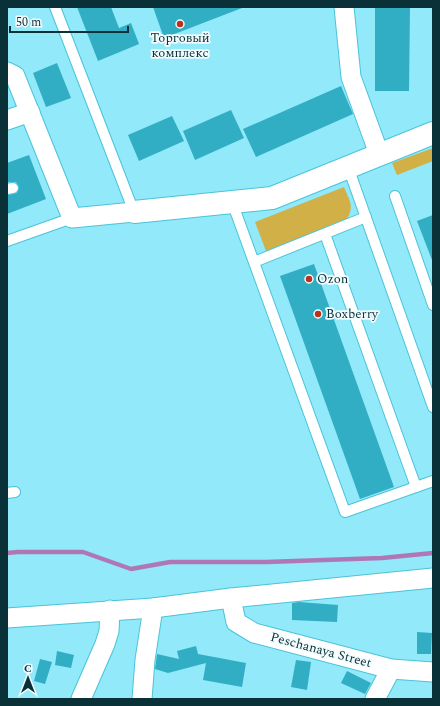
<svg xmlns="http://www.w3.org/2000/svg" width="440" height="706" viewBox="0 0 440 706" font-family="Spectral,serif">
  <rect width="100%" height="100%" fill="#91e9fa"/>
  <g fill="#d0b047">
    <polygon points="433,148 433,161 397,175 392,163"/>
    <path d="M344,187C349,200 355,206 347,219L266,251L255,222Z"/>
  </g>
  <g fill="none" stroke-linecap="round" stroke-linejoin="round">
    <polyline stroke="#af78b4" stroke-width="4.5" points="7,553 18,552 83,552 131,569 170,562 266,562 382,558 433,553"/>
  </g>
  <g fill="#31aec4">
    <polygon points="77,7 111,7 119,28 131,23 139,44 98,61"/>
    <polygon points="153,7 242,7 242,8 164,38"/>
    <polygon points="375,7 410,7 409,91 375,91"/>
    <polygon points="57,63 71,98 46,107 33,73"/>
    <polygon points="341,86 353,114 256,157 243,129"/>
    <polygon points="231,110 244,138 195,160 183,131"/>
    <polygon points="172,116 184,141 139,161 128,135"/>
    <polygon points="29,155 46,199 7,214 7,195 17,193 19,187 16,182 7,182 7,163"/>
    <polygon points="433,215 433,260 432,260 417,221"/>
    <polygon points="314,264 394,487 360,499 280,276"/>
    <polygon points="299,602 338,605 337,622 292,620 292,603"/>
    <polygon points="417,632 432,633 431,654 417,654"/>
    <polygon points="196,646 198,654 246,663 242,687 203,680 206,663 168,673 155,669 157,654 179,659 177,651"/>
    <polygon points="57,651 74,655 71,668 55,665"/>
    <polygon points="40,659 52,662 45,684 34,681"/>
    <polygon points="296,660 311,662 307,690 291,687"/>
    <polygon points="347,671 371,683 365,694 341,683"/>
  </g>
  <g fill="none" stroke-linecap="round" stroke-linejoin="round">
    <g stroke="#4bc3d9" stroke-width="12">
      <g id="lane">
        <polyline points="55,7 134,212"/>
        <polyline points="348,167 433,407"/>
        <polyline points="7,189 13,188"/>
        <polyline points="395,196 433,305"/>
        <polyline points="232,202 345,512 433,481"/>
        <polyline points="325,234 416,487"/>
        <polyline points="7,241 72,218"/>
        <polyline points="254,262 366,217"/>
        <polyline points="7,493 15,492"/>
      </g>
    </g>
    <g stroke="#4bc3d9" stroke-width="21">
      <g id="street">
        <polyline points="344,7 351,77 379,154"/>
        <polyline points="7,72 15,76 72,218 134,212"/>
        <polyline points="7,120 30,112"/>
        <polyline points="231,598 236,622 254,633 391,669 433,672"/>
        <polyline points="7,618 153,608 231,598 433,578"/>
        <polyline points="81,699 105,644 109,631 110,610"/>
        <polyline points="142,699 145,660 153,608"/>
        <polyline points="375,699 391,669"/>
      </g>
    </g>
    <g stroke="#4bc3d9" stroke-width="24">
      <polyline id="secondary" points="134,212 272,198 433,133"/>
    </g>
    <use href="#lane" stroke="#fff" stroke-width="10"/>
    <use href="#street" stroke="#fff" stroke-width="19"/>
    <use href="#secondary" stroke="#fff" stroke-width="22"/>
  </g>
  <g fill="#bd311a" stroke="#f2fcfe" stroke-width="1.5">
    <circle cx="180" cy="24" r="4"/>
    <circle cx="309" cy="279" r="4"/>
    <circle cx="318" cy="314" r="4"/>
  </g>
  <g text-anchor="middle" dominant-baseline="central" stroke-width="3.5" stroke-linejoin="round" paint-order="stroke">
    <g font-size="13" fill="#0a3138" stroke="#f2fcfe" text-anchor="start">
      <text x="180" y="38" text-anchor="middle">Торговый<tspan x="180" dy="15">комплекс</tspan></text>
      <text x="317" y="279">Ozon</text>
      <text x="326" y="314">Boxberry</text>
    </g>
    <g font-size="13" fill="#0a3138" stroke="#f2fcfe">
      <text transform="translate(321 650) rotate(15)">Peschanaya Street</text>
    </g>
  </g>
  <rect width="440" height="706" fill="none" stroke="#0a3138" stroke-width="16"/>
  <g transform="translate(28 678)" stroke="#f2fcfe" stroke-width="3" paint-order="stroke">
  <path d="M0-3L7 15L0 10L-7 15Z" fill="#0a3138"/>
  <text y="-6" font-size="11" font-weight="bold" text-anchor="middle" fill="#0a3138">С</text>
  </g>
  <path d="M10 26v6h118v-6" fill="none" stroke="#0a3138" stroke-width="2"/>
  <text x="16" y="26" font-size="12" fill="#0a3138" stroke="#f2fcfe" stroke-width="3" paint-order="stroke">50 m</text>
</svg>
